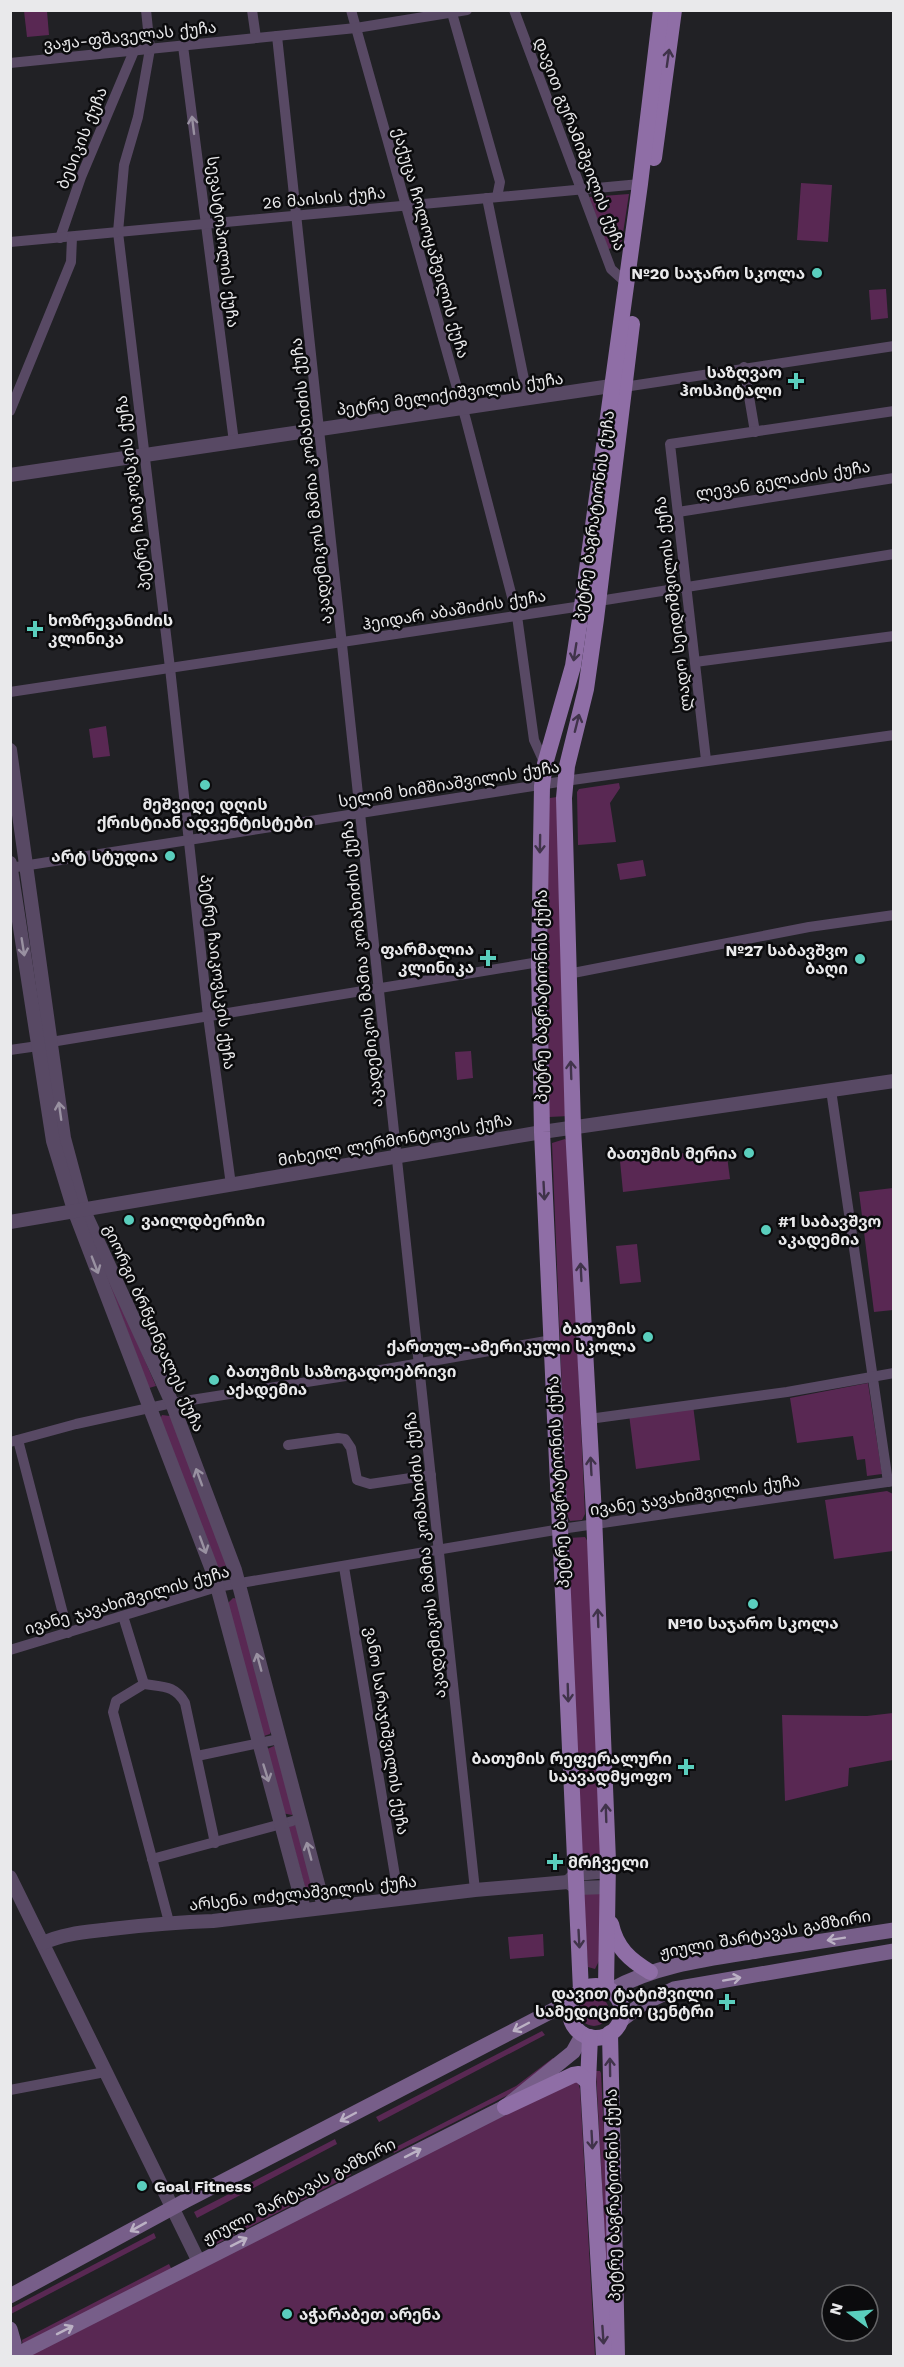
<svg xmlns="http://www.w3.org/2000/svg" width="904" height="2367" viewBox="0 0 904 2367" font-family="'Work Sans','Noto Sans Georgian',sans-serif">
  <rect width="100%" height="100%" fill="#212125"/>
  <g fill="#592853">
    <polygon points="24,11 47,11 49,35 27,37"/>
    <polygon points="801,183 832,185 828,242 797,240"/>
    <polygon points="629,194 621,246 608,249 589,197"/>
    <polygon points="886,289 888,318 871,320 869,290"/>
    <polygon points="106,726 110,756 93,758 89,729"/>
    <polygon points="619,783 620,788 610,803 616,842 578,845 577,792 579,789"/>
    <polygon points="557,797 569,1116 549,1117 547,805 550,798"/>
    <polygon points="643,860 646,876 620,880 617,864"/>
    <polygon points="471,1051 473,1078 457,1080 455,1052"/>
    <polygon points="565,1139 568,1142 585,1514 582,1520 570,1521 567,1514 552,1143"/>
    <polygon points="726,1148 730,1179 623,1192 620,1161"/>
    <polygon points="893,1188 893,1310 874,1312 859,1192"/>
    <polygon points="88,1228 156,1386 149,1388"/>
    <polygon points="637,1244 641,1282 620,1284 616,1246"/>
    <polygon points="868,1383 882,1474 867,1476 865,1459 857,1460 853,1436 797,1443 790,1398"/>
    <polygon points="693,1405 700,1460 636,1469 629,1414"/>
    <polygon points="162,1415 170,1416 228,1565 217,1568 159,1421"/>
    <polygon points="887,1491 893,1494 893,1551 834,1559 825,1500"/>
    <polygon points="585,1537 588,1542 601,1865 581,1867 568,1545 569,1538"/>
    <polygon points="233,1598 239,1599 272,1729 270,1734 264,1736 227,1604"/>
    <polygon points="893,1713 893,1760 849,1768 848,1786 785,1801 782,1715 867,1716"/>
    <polygon points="274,1746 277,1748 294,1812 292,1815 282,1813 267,1749"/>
    <polygon points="298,1825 315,1894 308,1898 288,1826"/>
    <polygon points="601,1893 599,1961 595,1969 588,1967 583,1894"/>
    <polygon points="543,1934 544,1956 510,1959 508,1937"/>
    <circle cx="594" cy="2011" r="15"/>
    <polygon points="542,2031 545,2035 379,2122 376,2117"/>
    <polygon points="553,2058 555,2061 508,2095 394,2153 392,2149 516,2086"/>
    <polygon points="596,2071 600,2071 601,2073 615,2356 611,2356"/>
    <polygon points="568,2080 578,2082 580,2089 595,2356 29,2356"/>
    <polygon points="335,2139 337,2144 197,2218 194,2212"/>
    <polygon points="349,2170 351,2175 209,2248 207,2243"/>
    <polygon points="154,2233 156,2238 11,2314 11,2308"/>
    <polygon points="169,2264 172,2270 23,2346 22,2340"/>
  </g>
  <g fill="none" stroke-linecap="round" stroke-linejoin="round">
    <g stroke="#584964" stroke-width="10">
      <polyline points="146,10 150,49 138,117 124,165 118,232 170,668 208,1016 231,1185"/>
      <polyline points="252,10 256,38"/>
      <polyline points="351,10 466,420 517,616 534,740 545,764"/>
      <polyline points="514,10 611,269 622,279 627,280"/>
      <polyline points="452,13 500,182 497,197"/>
      <polyline points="277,36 475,1890"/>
      <polyline points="183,46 234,442"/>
      <polyline points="10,63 356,28 467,10"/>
      <polyline points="487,198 528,399"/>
      <polyline points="60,238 81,177 134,51"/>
      <polyline points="10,242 640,184"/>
      <polyline points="744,367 755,432"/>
      <polyline points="624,387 894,346"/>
      <polyline points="10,411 71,262 72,237"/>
      <polyline points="678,512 894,478"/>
      <polyline points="599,601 894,554"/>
      <polyline points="695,662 894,636"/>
      <polyline points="10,692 582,606"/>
      <polyline points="706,760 670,444 894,411"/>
      <polyline points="10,868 565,781 894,735"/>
      <polyline points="568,974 809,927 894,915"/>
      <polyline points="10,1050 38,1046 51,1042 539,962"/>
      <polyline points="831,1090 888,1482"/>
      <polyline points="589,1419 787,1392 894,1373"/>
      <polyline points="18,1440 68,1633"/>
      <polyline points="10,1442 76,1424 172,1403 352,1375 552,1340"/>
      <polyline points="288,1445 338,1438 345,1439 351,1448 357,1480 370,1484 431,1475"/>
      <polyline points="344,1567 399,1900"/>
      <polyline points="123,1616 144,1684"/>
      <polyline points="10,1650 217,1587 561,1529 894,1481"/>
      <polyline points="197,1756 279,1739"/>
      <polyline points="152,1859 300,1819"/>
      <path d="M169,1922L113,1712L116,1701L144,1684C163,1687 175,1685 185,1703L215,1843"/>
      <polyline points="10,2090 105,2072"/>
    </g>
    <g stroke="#584964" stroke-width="14">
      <polyline points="10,475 611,386 622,387"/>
      <polyline points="10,750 64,1138 83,1209 172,1403 235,1570 324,1907"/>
      <polyline points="10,863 53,1141 74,1210 214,1575 304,1909"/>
      <polyline points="10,1222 542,1132 894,1081"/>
      <polyline points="10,1877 199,2262"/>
      <polyline points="569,1881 576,1874 608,1871"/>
      <path d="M43,1943C64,1933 88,1932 111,1929C145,1925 179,1922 213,1921L475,1890L568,1882L577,1888L608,1887"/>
    </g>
    <g stroke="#775e89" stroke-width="15">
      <path d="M611,1990C656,1965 706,1959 757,1951C802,1944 848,1937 894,1930"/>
      <polyline points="620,2021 642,2004 674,1989 894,1951"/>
      <polyline points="10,2296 185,2201 573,2000"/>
      <polyline points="10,2329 14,2343 11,2356"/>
      <polyline points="12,2355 24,2351 505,2107 573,2052 583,2034"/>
    </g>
    <g stroke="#8f6ea6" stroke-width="16">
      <polyline points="654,158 674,10"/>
      <path d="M611,1924C616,1948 630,1960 650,1972"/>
      <circle cx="596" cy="2012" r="26"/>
      <polyline points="606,1988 608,1861 594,1515 573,1128 564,798 567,766 586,689 596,619 632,324"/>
      <polyline points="581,1991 542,1132 539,962 542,786 545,764 573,666 582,606 640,184 661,10"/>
      <polyline points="610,2033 617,2356"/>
      <polyline points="590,2037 588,2082 604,2356"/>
      <polyline points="505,2107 573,2075 579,2074 588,2082"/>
    </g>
  </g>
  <defs><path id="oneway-shaft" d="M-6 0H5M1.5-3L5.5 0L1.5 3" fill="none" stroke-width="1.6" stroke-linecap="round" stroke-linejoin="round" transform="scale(1.5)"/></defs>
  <g stroke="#40334a">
    <use href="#oneway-shaft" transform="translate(668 58) rotate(-82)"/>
    <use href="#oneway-shaft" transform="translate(575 652) rotate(99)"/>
    <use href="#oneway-shaft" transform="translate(577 723) rotate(-76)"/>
    <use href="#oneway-shaft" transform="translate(540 844) rotate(91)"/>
    <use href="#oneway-shaft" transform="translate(571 1070) rotate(-92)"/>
    <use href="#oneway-shaft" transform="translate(544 1191) rotate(87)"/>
    <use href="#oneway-shaft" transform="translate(581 1272) rotate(-93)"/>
    <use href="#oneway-shaft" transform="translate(591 1466) rotate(-93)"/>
    <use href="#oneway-shaft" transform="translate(598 1618) rotate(-92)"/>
    <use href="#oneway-shaft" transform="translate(568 1693) rotate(88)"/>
    <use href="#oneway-shaft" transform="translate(606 1813) rotate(-92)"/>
    <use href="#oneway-shaft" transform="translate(579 1939) rotate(87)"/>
    <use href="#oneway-shaft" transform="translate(610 2067) rotate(-91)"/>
    <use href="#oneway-shaft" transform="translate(592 2140) rotate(87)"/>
    <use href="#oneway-shaft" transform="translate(603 2335) rotate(86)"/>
  </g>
  <g stroke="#9991a1">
    <use href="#oneway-shaft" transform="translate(193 125) rotate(-97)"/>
    <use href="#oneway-shaft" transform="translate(23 947) rotate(81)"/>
    <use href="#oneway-shaft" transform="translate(60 1111) rotate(-98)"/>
    <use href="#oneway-shaft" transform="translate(95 1265) rotate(69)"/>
    <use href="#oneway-shaft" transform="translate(199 1477) rotate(-110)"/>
    <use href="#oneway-shaft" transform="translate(203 1545) rotate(70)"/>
    <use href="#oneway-shaft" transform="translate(259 1662) rotate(-105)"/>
    <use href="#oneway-shaft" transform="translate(266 1773) rotate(73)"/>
    <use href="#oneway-shaft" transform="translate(309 1851) rotate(-105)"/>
  </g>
  <g stroke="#bbb1c4">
    <use href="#oneway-shaft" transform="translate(836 1939) rotate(171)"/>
    <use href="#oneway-shaft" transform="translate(732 1979) rotate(-10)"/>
    <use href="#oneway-shaft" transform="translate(521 2027) rotate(152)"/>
    <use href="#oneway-shaft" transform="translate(348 2117) rotate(152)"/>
    <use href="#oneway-shaft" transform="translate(413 2153) rotate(-27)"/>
    <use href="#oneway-shaft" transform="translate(138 2227) rotate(151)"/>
    <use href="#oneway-shaft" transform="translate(239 2242) rotate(-27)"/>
    <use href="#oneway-shaft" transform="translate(65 2330) rotate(-27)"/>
  </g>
  <g fill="#5acebd" stroke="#0b0b0d" stroke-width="2">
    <circle cx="817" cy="273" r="6"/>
    <path d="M793 372h6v6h6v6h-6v6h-6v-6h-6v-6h6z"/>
    <path d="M32 620h6v6h6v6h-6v6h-6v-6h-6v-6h6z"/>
    <circle cx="205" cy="785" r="6"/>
    <circle cx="170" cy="856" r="6"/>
    <path d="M485 949h6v6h6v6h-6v6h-6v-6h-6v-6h6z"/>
    <circle cx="860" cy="959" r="6"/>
    <circle cx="749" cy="1153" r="6"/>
    <circle cx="129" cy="1220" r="6"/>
    <circle cx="766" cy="1230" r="6"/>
    <circle cx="648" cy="1337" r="6"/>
    <circle cx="214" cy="1380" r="6"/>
    <circle cx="753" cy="1604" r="6"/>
    <path d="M683 1758h6v6h6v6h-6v6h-6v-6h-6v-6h6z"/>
    <path d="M552 1853h6v6h6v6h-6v6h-6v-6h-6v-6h6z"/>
    <path d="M724 1993h6v6h6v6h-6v6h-6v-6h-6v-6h6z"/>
    <circle cx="142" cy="2186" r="6"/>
    <circle cx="287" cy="2314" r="6"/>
  </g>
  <g text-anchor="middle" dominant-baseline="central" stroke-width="5" stroke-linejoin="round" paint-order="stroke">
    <g font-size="16" fill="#e9e9eb" stroke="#0b0b0d">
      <text transform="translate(130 36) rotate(-6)">ვაჟა-ფშაველას ქუჩა</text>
      <text transform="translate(82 138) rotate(-68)">ბესიკის ქუჩა</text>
      <text transform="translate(580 144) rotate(69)">დავით გურამიშვილის ქუჩა</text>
      <text transform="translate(324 198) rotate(-5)">26 მაისის ქუჩა</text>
      <text transform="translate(223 242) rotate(83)">სევასტოპოლის ქუჩა</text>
      <text transform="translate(431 243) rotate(74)">ქაქუცა ჩოლოყაშვილის ქუჩა</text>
      <text transform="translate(450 394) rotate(-8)">პეტრე მელიქიშვილის ქუჩა</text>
      <text transform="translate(783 480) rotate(-9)">ლევან გელაძის ქუჩა</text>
      <text transform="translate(311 481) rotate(-96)">აკადემიკოს მამია კომახიძის ქუჩა</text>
      <text transform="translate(133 493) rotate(-97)">პეტრე ჩაიკოვსკის ქუჩა</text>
      <text transform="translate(594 516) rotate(-82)">პეტრე ბაგრატიონის ქუჩა</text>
      <text transform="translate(673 604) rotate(-97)">ლადო სეიდიშვილის ქუჩა</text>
      <text transform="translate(454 610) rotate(-9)">ჰეიდარ აბაშიძის ქუჩა</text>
      <text transform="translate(449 784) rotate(-9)">სელიმ ხიმშიაშვილის ქუჩა</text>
      <text transform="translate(362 964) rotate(-96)">აკადემიკოს მამია კომახიძის ქუჩა</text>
      <text transform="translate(218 972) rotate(83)">პეტრე ჩაიკოვსკის ქუჩა</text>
      <text transform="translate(541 996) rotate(-90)">პეტრე ბაგრატიონის ქუჩა</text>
      <text transform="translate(395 1140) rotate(-10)">მიხეილ ლერმონტოვის ქუჩა</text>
      <text transform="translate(154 1328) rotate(66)">გიორგი ბრწყინვალეს ქუჩა</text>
      <text transform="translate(558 1482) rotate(-93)">პეტრე ბაგრატიონის ქუჩა</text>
      <text transform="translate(695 1495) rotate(-8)">ივანე ჯავახიშვილის ქუჩა</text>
      <text transform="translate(425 1555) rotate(-96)">აკადემიკოს მამია კომახიძის ქუჩა</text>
      <text transform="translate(127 1600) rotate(-16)">ივანე ჯავახიშვილის ქუჩა</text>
      <text transform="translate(387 1731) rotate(81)">ვანო სარაჯიშვილის ქუჩა</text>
      <text transform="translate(303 1893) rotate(-6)">არსენა ოძელაშვილის ქუჩა</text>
      <text transform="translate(765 1934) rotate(-10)">ჟიული შარტავას გამზირი</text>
      <text transform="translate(299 2191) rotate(-27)">ჟიული შარტავას გამზირი</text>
      <text transform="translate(613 2195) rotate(-91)">პეტრე ბაგრატიონის ქუჩა</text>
    </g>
    <g font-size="16" font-weight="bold" fill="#e9e9eb" stroke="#0b0b0d" text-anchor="end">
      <text x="805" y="273">№20 საჯარო სკოლა</text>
      <text x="782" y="372">საზღვაო<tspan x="782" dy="18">ჰოსპიტალი</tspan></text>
      <text x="48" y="620" text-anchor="start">ხოზრევანიძის<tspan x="48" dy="18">კლინიკა</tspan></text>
      <text x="205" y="804" text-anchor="middle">მეშვიდე დღის<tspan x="205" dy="18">ქრისტიან ადვენტისტები</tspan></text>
      <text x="158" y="856">არტ სტუდია</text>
      <text x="474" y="949">ფარმალია<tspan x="474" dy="18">კლინიკა</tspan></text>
      <text x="848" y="950">№27 საბავშვო<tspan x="848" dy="18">ბაღი</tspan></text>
      <text x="737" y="1153">ბათუმის მერია</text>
      <text x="141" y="1220" text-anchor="start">ვაილდბერიზი</text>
      <text x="778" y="1221" text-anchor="start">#1 საბავშვო<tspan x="778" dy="18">აკადემია</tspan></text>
      <text x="636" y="1328">ბათუმის<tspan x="636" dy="18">ქართულ-ამერიკული სკოლა</tspan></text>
      <text x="226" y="1371" text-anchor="start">ბათუმის საზოგადოებრივი<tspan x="226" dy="18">აქადემია</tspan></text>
      <text x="753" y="1623" text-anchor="middle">№10 საჯარო სკოლა</text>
      <text x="672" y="1758">ბათუმის რეფერალური<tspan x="672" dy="18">საავადმყოფო</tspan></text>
      <text x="568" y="1862" text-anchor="start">მრჩველი</text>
      <text x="714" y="1993">დავით ტატიშვილი<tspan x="714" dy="18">სამედიცინო ცენტრი</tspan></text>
      <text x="154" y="2186" text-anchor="start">Goal Fitness</text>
      <text x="299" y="2314" text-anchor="start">აჭარაბეთ არენა</text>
    </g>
  </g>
  <rect width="904" height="2367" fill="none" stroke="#e9e9eb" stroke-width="24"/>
  <g transform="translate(850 2313) rotate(286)"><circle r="28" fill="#0b0b0d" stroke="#646466" stroke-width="1.5"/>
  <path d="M0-4.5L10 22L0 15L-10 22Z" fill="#5acebd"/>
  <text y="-9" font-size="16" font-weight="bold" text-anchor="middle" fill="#e9e9eb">N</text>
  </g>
</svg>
